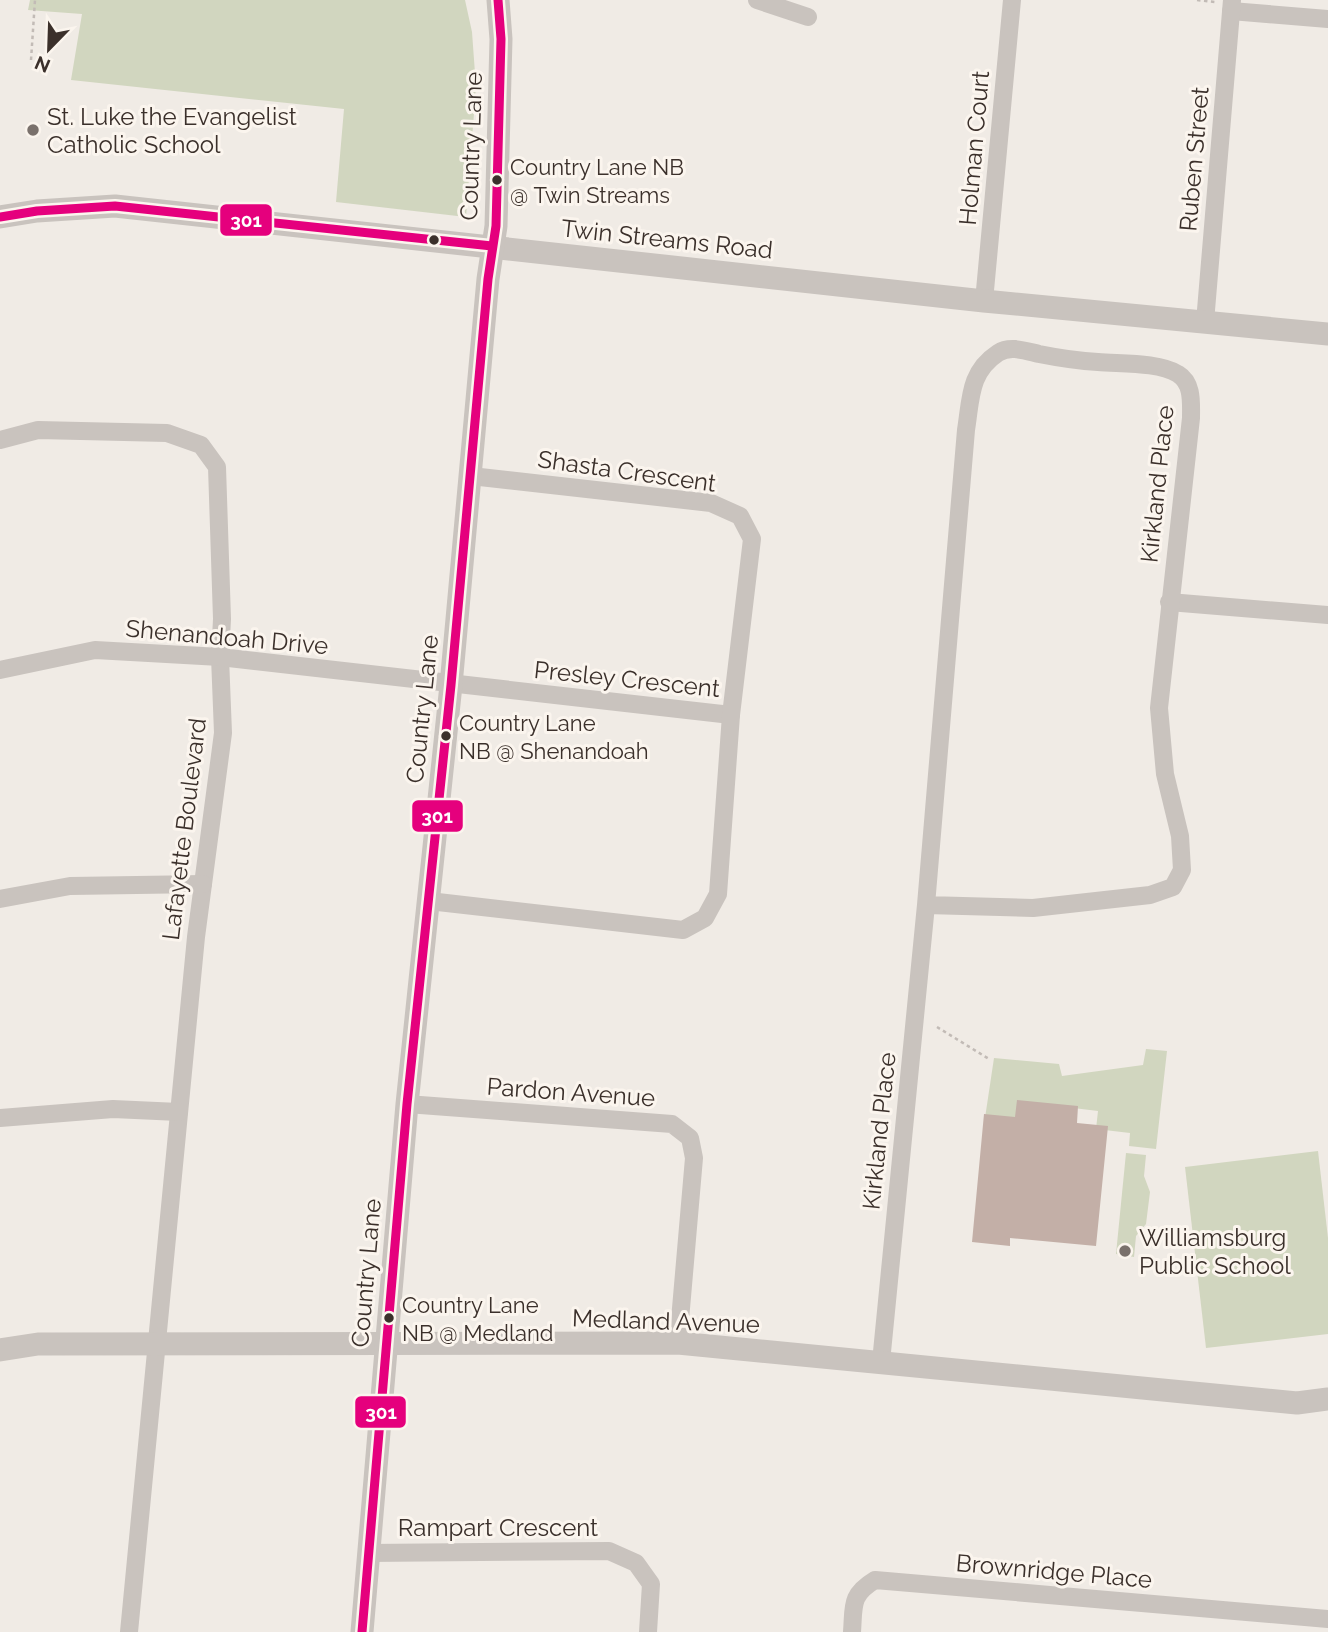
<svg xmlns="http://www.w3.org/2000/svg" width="1328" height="1632" viewBox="0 0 1328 1632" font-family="Raleway,sans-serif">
  <rect width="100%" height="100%" fill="#f0ebe5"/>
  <g fill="#d1d6bf">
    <polygon points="30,0 465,0 472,32 476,87 466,217 336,202 344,109 71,80 82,14 28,10"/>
    <polygon points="1146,1049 1167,1051 1156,1149 1129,1146 1130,1133 1096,1129 1098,1111 1024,1102 1022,1122 985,1118 994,1058 1059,1064 1062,1076 1143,1065"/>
    <polygon points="1318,1151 1328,1238 1328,1334 1206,1348 1185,1167"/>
    <polygon points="1126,1153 1146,1155 1144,1176 1150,1192 1146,1224 1136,1236 1134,1257 1116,1254"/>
  </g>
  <polygon fill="#c3afa7" points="1017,1100 1078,1106 1077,1123 1108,1126 1096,1246 1010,1238 1010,1246 972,1242 984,1114 1015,1117"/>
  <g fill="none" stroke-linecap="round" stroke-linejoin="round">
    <g stroke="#c2bbb6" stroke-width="2.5" stroke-dasharray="3.5 3.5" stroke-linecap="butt">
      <polyline points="1197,0 1215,2"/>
      <polyline points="31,60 35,0"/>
      <polyline points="937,1027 989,1059"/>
    </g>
    <g stroke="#c9c3be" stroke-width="18">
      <polyline points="757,0 808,17"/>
      <polyline points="1231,11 1328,19"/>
      <polyline points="984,301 1012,0"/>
      <polyline points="1205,322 1232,0"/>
      <polyline points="0,440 38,430 167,433 201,445 217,467 222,619 220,657 223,733 196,937 129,1632"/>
      <polyline points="1169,602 1328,615"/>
      <polyline points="0,670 95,650 220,657 731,715"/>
      <polyline points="0,899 70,886 203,884"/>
      <polyline points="429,901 683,930 705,918 718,894 731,715 752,539 740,516 711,503 471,476"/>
      <polyline points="407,1104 672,1124 690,1138 694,1158 678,1343"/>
      <polyline points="0,1118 113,1109 179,1112"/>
      <path d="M881,1362L926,905L966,430C971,399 969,372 998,353C1010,345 1026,351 1039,354C1059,358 1079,361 1098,362C1121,364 1159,362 1178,374C1193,383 1191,403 1191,418L1159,708L1165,774L1180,836L1182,870L1173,887L1150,895L1033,908L926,905"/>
      <polyline points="367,1553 609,1551 636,1563 651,1584 648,1632"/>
      <path d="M852,1632C854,1606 850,1595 875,1580L1328,1619"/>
    </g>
    <g stroke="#c9c3be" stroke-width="23">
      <polyline points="0,217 37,211 115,206 984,301 1328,334"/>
      <polyline points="0,1350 38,1344 678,1343 1297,1403 1328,1399"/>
      <polyline points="362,1632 407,1104 451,685 488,279 496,226 501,39 498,0"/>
    </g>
    <g stroke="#fbf5ee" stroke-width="14">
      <g id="bus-1">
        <polyline points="0,217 37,211 115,206 492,246"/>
        <polyline points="362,1632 407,1104 451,685 488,279 496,226 501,39 498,0"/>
      </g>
    </g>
    <use href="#bus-1" stroke="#e5007d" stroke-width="9"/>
  </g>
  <g fill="#7a716c" stroke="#fbf5ee" stroke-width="2.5">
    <circle cx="33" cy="130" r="7"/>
    <circle cx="1125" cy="1251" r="7"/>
  </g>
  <g fill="#3b302b" stroke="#fbf5ee" stroke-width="2.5">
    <circle cx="497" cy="180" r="6"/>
    <circle cx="434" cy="240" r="6"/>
    <circle cx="446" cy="736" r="6"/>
    <circle cx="389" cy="1318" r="6"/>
  </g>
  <g text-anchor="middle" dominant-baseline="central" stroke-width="6" stroke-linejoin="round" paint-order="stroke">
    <g font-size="22" fill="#3b302b" stroke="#fbf5ee" text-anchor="start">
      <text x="510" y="167">Country Lane NB<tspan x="510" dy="28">@ Twin Streams</tspan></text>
      <text x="459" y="723">Country Lane<tspan x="459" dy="28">NB @ Shenandoah</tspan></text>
      <text x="402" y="1305">Country Lane<tspan x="402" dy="28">NB @ Medland</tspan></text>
    </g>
    <g font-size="24" fill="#3b302b" stroke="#fbf5ee" text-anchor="start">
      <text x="47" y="116">St. Luke the Evangelist<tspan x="47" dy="28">Catholic School</tspan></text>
      <text x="1139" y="1237">Williamsburg<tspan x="1139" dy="28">Public School</tspan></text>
    </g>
    <g font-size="24" fill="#3b302b" stroke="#fbf5ee">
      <text transform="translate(471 146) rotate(-88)">Country Lane</text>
      <text transform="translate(974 148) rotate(-85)">Holman Court</text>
      <text transform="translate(1194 159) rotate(-85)">Ruben Street</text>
      <text transform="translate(667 239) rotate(6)">Twin Streams Road</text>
      <text transform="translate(627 471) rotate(8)">Shasta Crescent</text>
      <text transform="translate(1157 484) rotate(-84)">Kirkland Place</text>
      <text transform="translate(227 637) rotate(5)">Shenandoah Drive</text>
      <text transform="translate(627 679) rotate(6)">Presley Crescent</text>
      <text transform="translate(422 709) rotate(-84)">Country Lane</text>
      <text transform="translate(184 829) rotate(-83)">Lafayette Boulevard</text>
      <text transform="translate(571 1092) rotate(4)">Pardon Avenue</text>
      <text transform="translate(879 1131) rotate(-84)">Kirkland Place</text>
      <text transform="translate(366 1273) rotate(-85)">Country Lane</text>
      <text transform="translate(666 1321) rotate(2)">Medland Avenue</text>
      <text x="498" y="1527">Rampart Crescent</text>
      <text transform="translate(1054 1571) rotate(5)">Brownridge Place</text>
    </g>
  </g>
  <g stroke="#fbf5ee" stroke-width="2.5">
    <rect x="219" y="203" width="54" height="34" rx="7" fill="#e5007d"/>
    <rect x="411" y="799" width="53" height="34" rx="7" fill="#e5007d"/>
    <rect x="354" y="1395" width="53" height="34" rx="7" fill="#e5007d"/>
  </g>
  <g font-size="19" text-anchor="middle" font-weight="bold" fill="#fff">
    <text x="246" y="227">301</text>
    <text x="437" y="823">301</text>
    <text x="381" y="1419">301</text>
  </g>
  <g transform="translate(49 49) rotate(203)" stroke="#fbf5ee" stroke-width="5" paint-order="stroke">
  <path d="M0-5L12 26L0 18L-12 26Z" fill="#3b302b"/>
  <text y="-10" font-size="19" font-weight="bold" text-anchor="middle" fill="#3b302b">N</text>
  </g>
</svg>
